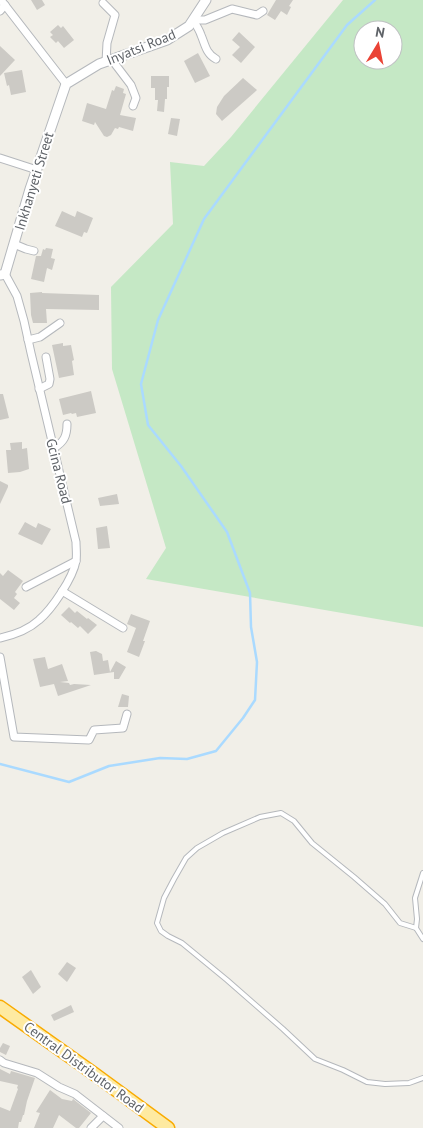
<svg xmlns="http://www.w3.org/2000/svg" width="423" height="1128" viewBox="0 0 423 1128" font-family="'PT Sans',sans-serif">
  <rect width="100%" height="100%" fill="#f1efe8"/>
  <path fill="#c5e8c5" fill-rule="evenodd" d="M343,0H423V627L146,579L166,548L112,369L111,287L173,224L170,162L204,166L231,137ZM363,30H393V60H363Z"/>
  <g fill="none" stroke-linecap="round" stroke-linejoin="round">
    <polyline stroke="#aadaff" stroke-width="2.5" points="0,764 69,782 109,766 160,758 187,759 216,751 243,718 255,700 257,662 251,627 250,593 227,532 181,466 148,425 141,384 158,320 204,219 347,25 375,0"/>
  </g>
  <g fill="#cccac5">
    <polygon points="31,0 42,0 45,5 37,10"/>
    <polygon points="276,0 293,0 289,6 291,7 287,15 281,11 275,20 267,15"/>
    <polygon points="58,25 61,28 63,26 74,40 64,48 58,41 56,43 50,37 53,35 50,32"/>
    <polygon points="239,32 255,47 241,63 232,55 240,47 232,40"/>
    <polygon points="0,46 15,60 0,76"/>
    <polygon points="198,53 210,76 195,83 184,61"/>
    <polygon points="22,70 26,92 11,95 9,85 7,86 4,73"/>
    <polygon points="151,76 169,76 169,87 167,87 167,99 165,99 164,112 157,111 158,100 155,100 155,88 151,88"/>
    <polygon points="243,78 257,90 222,121 216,114 217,107 224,96"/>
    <polygon points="116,86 124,89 123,93 126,94 120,115 136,118 133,131 119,127 118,129 115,128 111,135 107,137 104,136 95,122 94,125 82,121 87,103 106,109 112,90 114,91"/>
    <polygon points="171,118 180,119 177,136 168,134"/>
    <polygon points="62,211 75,217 77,211 93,218 87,233 84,232 82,237 55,226"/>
    <polygon points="46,248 53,249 51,258 55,259 52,270 47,268 44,282 31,279 36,256 41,256 43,249 45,250"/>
    <polygon points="42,292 42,293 99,295 99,310 46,309 47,323 33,323 31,315 30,293"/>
    <polygon points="63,343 63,346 71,345 74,360 72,361 74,375 59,378 52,345"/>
    <polygon points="91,391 96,413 77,417 76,413 72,414 71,413 63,415 59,399"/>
    <polygon points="0,394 3,394 9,418 0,420"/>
    <polygon points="22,442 22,449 27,448 29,469 20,472 8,473 6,450 11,450 10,443"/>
    <polygon points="0,481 8,485 8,487 0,504"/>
    <polygon points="117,494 119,504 100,506 98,498"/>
    <polygon points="25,522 36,528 38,523 51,529 42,545 18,534"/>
    <polygon points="107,526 110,548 98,549 96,528"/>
    <polygon points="8,570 23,581 15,592 17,594 14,598 20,603 14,610 0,599 0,573 3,576"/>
    <polygon points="69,607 75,613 77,611 87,619 88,618 97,625 88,634 80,626 78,628 71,622 70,623 61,615"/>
    <polygon points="131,614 150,621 143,641 145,641 139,657 127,652 136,628 127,624"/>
    <polygon points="96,651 102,654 103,661 108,660 110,672 116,661 126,667 119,679 114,679 114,672 94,675 90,652"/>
    <polygon points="45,657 48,669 62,664 68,681 60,682 69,683 70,685 74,684 91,685 58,696 54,684 40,687 33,659"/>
    <polygon points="122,694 129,696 128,707 118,707"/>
    <polygon points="67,962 76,968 67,982 58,974"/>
    <polygon points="31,970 41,987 33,994 22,977"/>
    <polygon points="71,1005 74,1012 54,1021 51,1015"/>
    <polygon points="3,1043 10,1046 6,1055 0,1052 0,1048"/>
    <polygon points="0,1069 10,1074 11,1071 35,1078 27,1101 24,1115 23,1115 21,1122 19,1122 18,1128 0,1128 0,1107 10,1111 18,1089 17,1088 18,1085 0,1081"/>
    <polygon points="50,1090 62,1099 72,1101 73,1099 91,1113 79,1128 76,1128 59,1115 53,1128 34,1128 40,1113 36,1112"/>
  </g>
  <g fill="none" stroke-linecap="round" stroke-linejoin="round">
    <g stroke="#b5b8bc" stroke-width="6">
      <g id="service">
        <polyline points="423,873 415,898 417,919 416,928 423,939"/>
        <polyline points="416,928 400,923 385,904 354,877 312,843 294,821 281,813 260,817 223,833 197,848 186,858 174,879 164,898 157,923 161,931 168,936 182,943 227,980 283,1029 315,1059 343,1070 367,1082 385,1084 409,1083 423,1078"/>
      </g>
    </g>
    <g stroke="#b5b8bc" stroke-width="9">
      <g id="minor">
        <polyline points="1,0 66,84"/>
        <polyline points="103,3 115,15 107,43 106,62"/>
        <polyline points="0,11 5,5"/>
        <polyline points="193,20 205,20 232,9 257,15 263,11"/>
        <path d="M193,20C196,25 199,29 201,35C205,44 206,54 216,59"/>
        <polyline points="112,60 131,85 136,98 133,106"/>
        <polyline points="0,158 37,170"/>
        <polyline points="14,244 26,249 34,251"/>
        <polyline points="28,340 40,337 60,323"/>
        <polyline points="39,389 49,384 50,379 46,357"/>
        <path d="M54,448C64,442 67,436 67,424"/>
        <polyline points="26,587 76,561"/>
        <polyline points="62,591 123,628"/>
        <path d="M0,638C14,635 28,630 39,620C52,609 73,578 76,561C77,555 76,548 76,542L31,353L24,321L17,296L5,274"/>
        <polyline points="0,657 14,737 89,740 94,730 123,728 127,714"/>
        <polyline points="0,1060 4,1063 37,1073 59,1087 75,1094 119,1128"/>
        <polyline points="91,1128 103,1116"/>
      </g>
    </g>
    <g stroke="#b5b8bc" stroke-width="11">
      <polyline id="tertiary" points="0,275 5,274 30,189 66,84 99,64 167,40 189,26 206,0"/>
    </g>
    <g stroke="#f9ab00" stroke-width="15">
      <polyline id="trunk" points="0,1007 93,1073 168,1128"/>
    </g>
    <use href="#service" stroke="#fff" stroke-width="4"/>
    <use href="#minor" stroke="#fff" stroke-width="7"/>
    <use href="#tertiary" stroke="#fff" stroke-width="9"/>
    <use href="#trunk" stroke="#feeaa1" stroke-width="12"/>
  </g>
  <g text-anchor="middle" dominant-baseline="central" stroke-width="4" stroke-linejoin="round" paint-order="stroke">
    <g font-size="14" fill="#5f6368" stroke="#fff">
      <text transform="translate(141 47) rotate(-22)">Inyatsi Road</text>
      <text transform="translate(34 181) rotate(-73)">Inkhanyeti Street</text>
      <text transform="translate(59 471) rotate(76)">Gcina Road</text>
      <text transform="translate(84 1067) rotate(36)">Central Distributor Road</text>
    </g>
  </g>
  <g transform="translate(378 45) rotate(10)"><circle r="24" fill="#ffffff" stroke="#bfc1c3"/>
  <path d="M0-4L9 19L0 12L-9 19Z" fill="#ea4335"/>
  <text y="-8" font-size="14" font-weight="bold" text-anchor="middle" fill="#5f6368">N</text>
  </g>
</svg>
